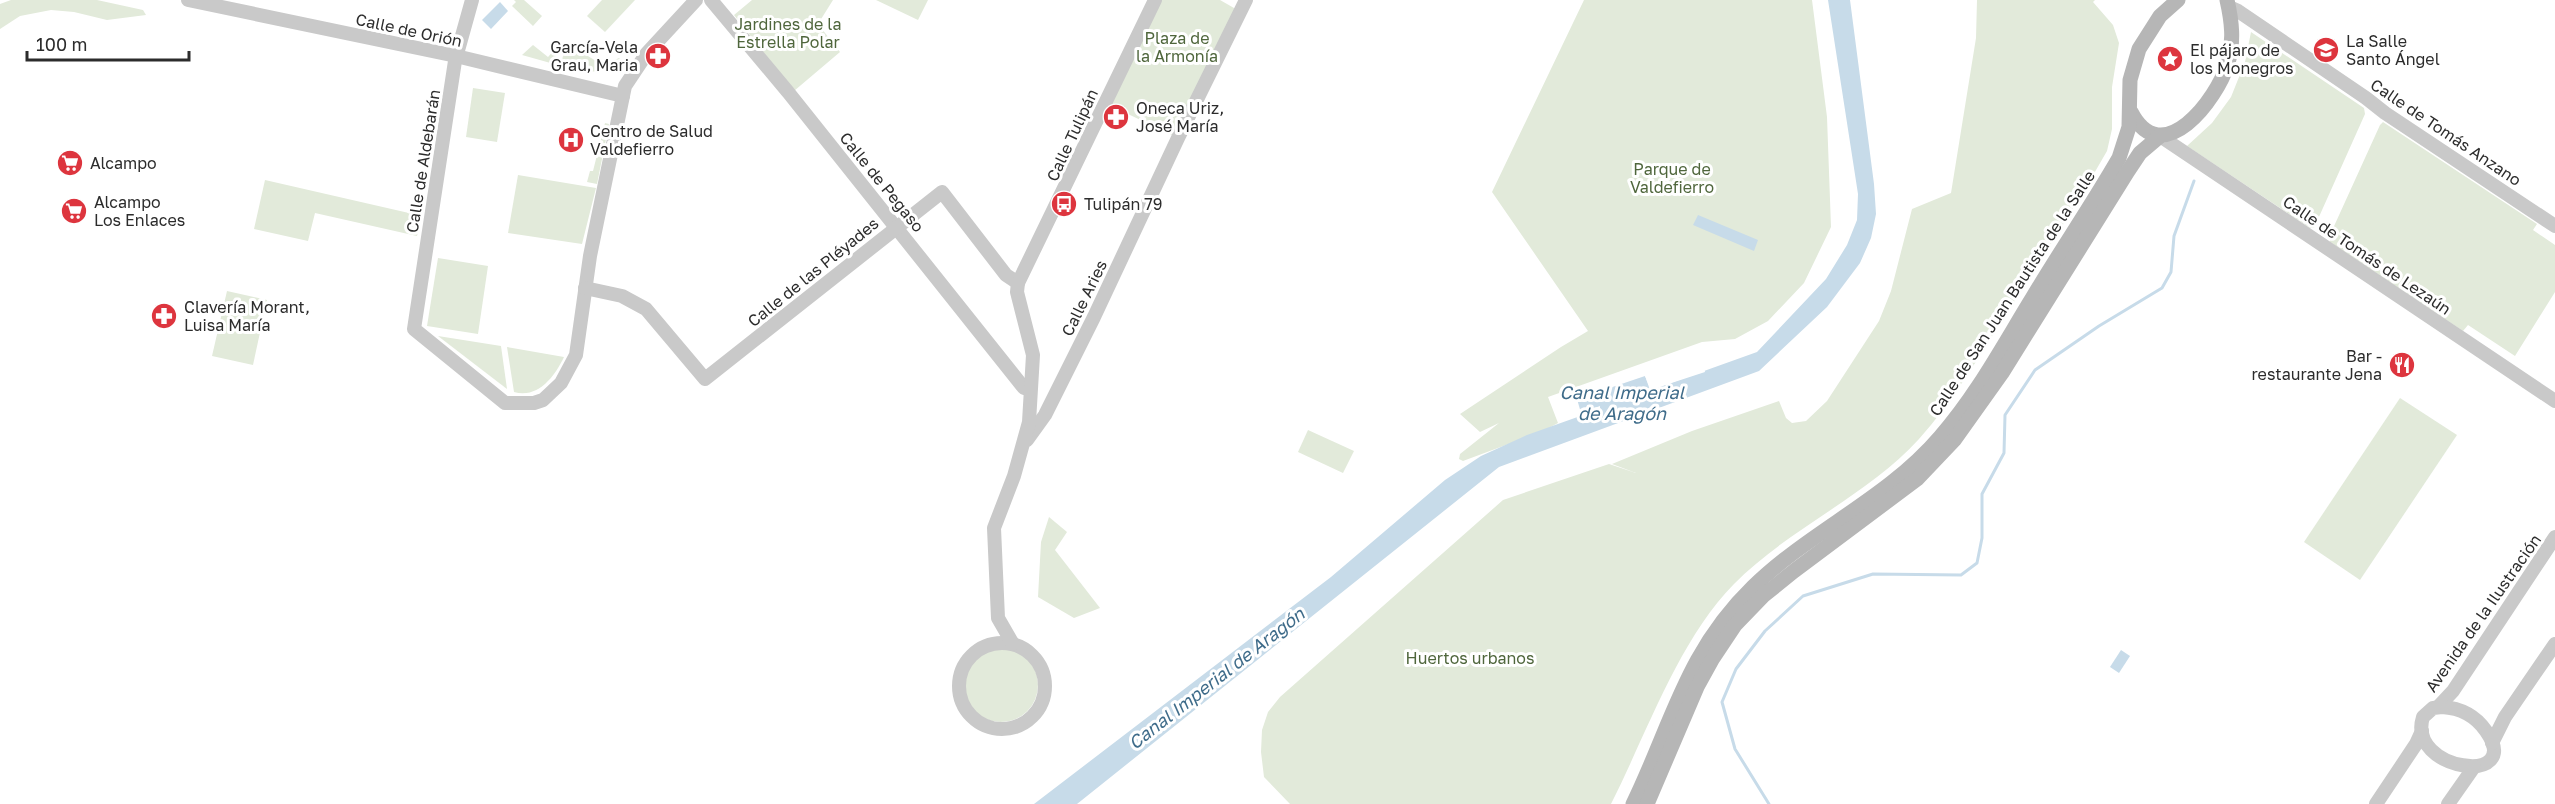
<svg xmlns="http://www.w3.org/2000/svg" width="2555" height="804" viewBox="0 0 2555 804" font-family="'Golos Text',sans-serif">
  <rect width="100%" height="100%" fill="#fff"/>
  <g fill="#e2eada">
    <polygon points="11,0 97,0 143,10 146,15 107,20 74,12 51,10 20,16 0,29 0,4"/>
    <polygon points="514,0 524,0 542,16 533,26 512,6 516,2"/>
    <polygon points="602,0 635,0 605,32 587,16"/>
    <polygon points="752,0 833,0 818,24 840,52 794,91 734,15"/>
    <polygon points="876,0 928,0 918,20"/>
    <polygon points="1155,0 1220,0 1241,12 1178,138 1105,103"/>
    <polygon points="1584,0 1812,0 1827,117 1831,227 1804,283 1768,321 1735,339 1702,342 1548,397 1558,423 1543,431 1463,461 1459,459 1460,454 1499,423 1480,432 1460,414 1561,347 1588,331 1492,192"/>
    <path d="M1977,0H2095L2093,2L2113,25L2119,43L2112,87V129L2107,151C2076,206 2041,259 2007,313C1980,355 1953,401 1919,439C1866,497 1789,528 1734,584C1678,641 1647,733 1611,804H1290L1264,777L1261,752L1262,730L1268,712L1280,697L1503,500L1609,464L1636,473L1612,464L1692,431L1779,401L1786,418L1792,423L1806,421L1827,401L1879,321L1891,291L1912,209L1951,193L1976,38Z"/>
    <polygon points="2251,32 2364,108 2365,114 2314,228 2310,228 2187,146 2212,123 2231,97 2245,62"/>
    <path d="M567,43L596,61L606,64L619,58L622,61C605,77 581,71 560,66Z"/>
    <polygon points="533,45 548,57 559,45 554,64 522,55"/>
    <polygon points="473,88 505,93 497,142 466,137"/>
    <polygon points="2383,122 2537,224 2533,230 2555,245 2555,292 2515,356 2468,325 2463,331 2330,242 2330,235 2380,125"/>
    <polygon points="605,123 609,124 597,184 587,182 590,171 593,171"/>
    <polygon points="518,175 596,188 582,244 508,233"/>
    <polygon points="265,180 422,216 417,236 315,213 308,241 254,229"/>
    <polygon points="438,258 488,266 478,334 427,326"/>
    <polygon points="227,291 267,300 253,365 212,356"/>
    <polygon points="438,336 501,346 507,389"/>
    <path d="M507,347L564,357C555,376 538,399 514,392Z"/>
    <polygon points="2400,398 2457,435 2360,580 2304,542"/>
    <polygon points="1308,430 1354,451 1343,473 1298,452"/>
    <polygon points="1049,517 1067,532 1055,550 1100,608 1074,618 1038,597 1041,542"/>
    <circle cx="1001" cy="685" r="37"/>
  </g>
  <g fill="#c7dbe9">
    <polygon points="1828,0 1850,0 1874,184 1876,214 1871,238 1860,263 1827,307 1759,371 1499,467 1077,804 1034,804 1331,577 1445,480 1481,456 1527,435 1600,409 1600,406 1581,413 1577,399 1645,376 1651,390 1757,352 1826,279 1847,245 1857,220 1858,194"/>
    <polygon points="500,2 508,11 491,29 482,20"/>
    <polygon points="1698,215 1758,240 1754,251 1693,225"/>
    <polygon points="2121,650 2130,656 2119,673 2110,667"/>
  </g>
  <polygon fill="#fff" points="1704,368 1705,372 1650,390 1644,373 1648,374 1652,386"/>
  <g fill="none" stroke-linecap="round" stroke-linejoin="round">
    <polyline stroke="#c7dbe9" stroke-width="3" points="1769,804 1735,749 1722,702 1736,669 1765,631 1803,596 1873,574 1961,575 1977,563 1982,538 1982,494 2004,453 2005,415 2035,370 2099,326 2162,288 2171,272 2174,236 2194,181"/>
    <g stroke="#c9c9c9" stroke-width="14">
      <polyline points="188,0 456,56 623,96"/>
      <polyline points="472,0 455,61 414,329 505,403 534,403 543,400 561,383 576,355 590,256 625,86 647,53 696,0"/>
      <polyline points="711,0 788,92 1024,388"/>
      <polyline points="2229,7 2238,11 2366,98 2385,113 2555,226"/>
      <polyline points="2160,136 2555,401"/>
      <polyline points="585,288 622,296 646,309 705,379 942,192 1006,275 1018,283"/>
      <polyline points="1027,440 1045,415 1094,317 1178,138 1246,0"/>
      <circle cx="1002" cy="686" r="43"/>
      <polyline points="1013,644 998,618 994,528 1014,476 1029,422 1033,355 1017,292 1018,283 1155,0"/>
      <polyline points="2438,707 2453,691 2555,537"/>
      <path d="M2442,707C2460,708 2475,715 2486,731C2525,787 2406,771 2423,717L2433,708Z"/>
      <polyline points="2492,743 2505,717 2555,644"/>
      <polyline points="2376,804 2416,744 2422,731"/>
      <polyline points="2448,804 2474,767"/>
    </g>
    <g stroke="#b6b6b6" stroke-width="15">
      <path d="M2131,112C2162,172 2217,100 2228,63C2234,41 2232,22 2227,0"/>
      <path d="M1633,804C1672,724 1686,652 1753,587C1810,531 1887,499 1940,437C1977,395 2004,344 2033,297C2061,250 2092,205 2119,158L2129,127L2130,80L2139,49L2160,16L2178,0"/>
      <polyline points="1647,804 1697,687 1713,658 1735,625 1763,596 1794,571 1917,479 1955,439 2002,373 2128,171 2140,153 2160,136"/>
    </g>
  </g>
  <defs>
    <g id="school-disc" transform="scale(1.35)"><circle r="9.5" fill="#dd353e" stroke="#fff"/><path d="M0-5L7-2L0 1L-7-2ZM-4 1L0 2.5L4 1V4Q0 6-4 4Z" fill="#fff"/></g>
    <g id="pharmacy-disc" transform="scale(1.35)"><circle r="9.5" fill="#dd353e" stroke="#fff"/><path d="M-2-6h4v4h4v4h-4v4h-4v-4h-4v-4h4Z" fill="#fff"/></g>
    <g id="sight-disc" transform="scale(1.35)"><circle r="9.5" fill="#dd353e" stroke="#fff"/><path d="M0-6L1.8-2.2L6-1.7L2.9 1.2L3.7 5.4L0 3.3L-3.7 5.4L-2.9 1.2L-6-1.7L-1.8-2.2Z" fill="#fff"/></g>
    <g id="hospital-disc" transform="scale(1.35)"><circle r="9.5" fill="#dd353e" stroke="#fff"/><path d="M-5-5h3v3.5h4V-5h3V5h-3V1.5h-4V5h-3Z" fill="#fff"/></g>
    <g id="supermarket-disc" transform="scale(1.35)"><circle r="9.5" fill="#dd353e" stroke="#fff"/><path d="M-6-5.5h2.5l.6 2H6L4.5 2H-2.5L-4.4-4H-6ZM-1.5 3.2a1.3 1.3 0 1 0 .1 0ZM3 3.2a1.3 1.3 0 1 0 .1 0Z" fill="#fff"/></g>
    <g id="bus-disc" transform="scale(1.35)"><circle r="9.5" fill="#dd353e" stroke="#fff"/><path d="M-5-6H5V4H4V6H2V4H-2V6H-4V4H-5ZM-3.5-4V0h7V-4ZM-3.5 1.2v1.5H-2V1.2ZM2 1.2v1.5H3.5V1.2Z" fill="#fff"/></g>
    <g id="restaurant-disc" transform="scale(1.35)"><circle r="9.5" fill="#dd353e" stroke="#fff"/><path d="M-5-6h1v4h1v-4h1v4h1v-4h1v5L-1.5 .5V6h-2V.5L-5-1ZM5-6V6H3V1.5H1.5Q1.5-4 5-6Z" fill="#fff"/></g>
  </defs>
  <g fill-rule="evenodd">
    <use href="#school-disc" x="2326" y="50"/>
    <use href="#pharmacy-disc" x="658" y="56"/>
    <use href="#sight-disc" x="2170" y="59"/>
    <use href="#pharmacy-disc" x="1116" y="117"/>
    <use href="#hospital-disc" x="571" y="140"/>
    <use href="#supermarket-disc" x="70" y="163"/>
    <use href="#bus-disc" x="1064" y="204"/>
    <use href="#supermarket-disc" x="74" y="211"/>
    <use href="#pharmacy-disc" x="164" y="316"/>
    <use href="#restaurant-disc" x="2402" y="365"/>
  </g>
  <g text-anchor="middle" dominant-baseline="central" stroke-width="6" stroke-linejoin="round" paint-order="stroke">
    <g font-size="16" fill="#4f663c" stroke="#fff">
      <text x="788" y="24">Jardines de la<tspan x="788" dy="18">Estrella Polar</tspan></text>
      <text x="1177" y="38">Plaza de<tspan x="1177" dy="18">la Armonía</tspan></text>
      <text x="1672" y="169">Parque de<tspan x="1672" dy="18">Valdefierro</tspan></text>
      <text x="1470" y="658">Huertos urbanos</text>
    </g>
    <g font-size="16" fill="#2c2c2c" stroke="#fff">
      <text transform="translate(409 30) rotate(12)">Calle de Orión</text>
      <text transform="translate(2446 132) rotate(34)">Calle de Tomás Anzano</text>
      <text transform="translate(1072 135) rotate(-65)">Calle Tulipán</text>
      <text transform="translate(423 161) rotate(-81)">Calle de Aldebarán</text>
      <text transform="translate(882 182) rotate(51)">Calle de Pegaso</text>
      <text transform="translate(2367 255) rotate(34)">Calle de Tomás de Lezaún</text>
      <text transform="translate(813 272) rotate(-39)">Calle de las Pléyades</text>
      <text transform="translate(2012 293) rotate(-57)">Calle de San Juan Bautista de la Salle</text>
      <text transform="translate(1084 298) rotate(-64)">Calle Aries</text>
      <text transform="translate(2483 613) rotate(-55)">Avenida de la Ilustración</text>
    </g>
    <g font-size="16" fill="#2c2c2c" stroke="#fff" text-anchor="start">
      <text x="2346" y="41">La Salle<tspan x="2346" dy="18">Santo Ángel</tspan></text>
      <text x="638" y="47" text-anchor="end">García-Vela<tspan x="638" dy="18">Grau, Maria</tspan></text>
      <text x="2190" y="50">El pájaro de<tspan x="2190" dy="18">los Monegros</tspan></text>
      <text x="1136" y="108">Oneca Uriz,<tspan x="1136" dy="18">José María</tspan></text>
      <text x="590" y="131">Centro de Salud<tspan x="590" dy="18">Valdefierro</tspan></text>
      <text x="90" y="163">Alcampo</text>
      <text x="94" y="202">Alcampo<tspan x="94" dy="18">Los Enlaces</tspan></text>
      <text x="1084" y="204">Tulipán 79</text>
      <text x="184" y="307">Clavería Morant,<tspan x="184" dy="18">Luisa María</tspan></text>
      <text x="2382" y="356" text-anchor="end">Bar -<tspan x="2382" dy="18">restaurante Jena</tspan></text>
    </g>
    <g font-size="18" font-style="italic" fill="#3f6c8a" stroke="#fff">
      <text x="1622" y="392">Canal Imperial<tspan x="1622" dy="21">de Aragón</tspan></text>
      <text transform="translate(1216 678) rotate(-38)">Canal Imperial de Aragón</text>
    </g>
  </g>
  <path d="M27 51v9h162v-9" fill="none" stroke="#2c2c2c" stroke-width="3"/>
  <text x="36" y="51" font-size="18" fill="#2c2c2c" stroke="#ffffff" stroke-width="4.5" paint-order="stroke">100 m</text>
</svg>
